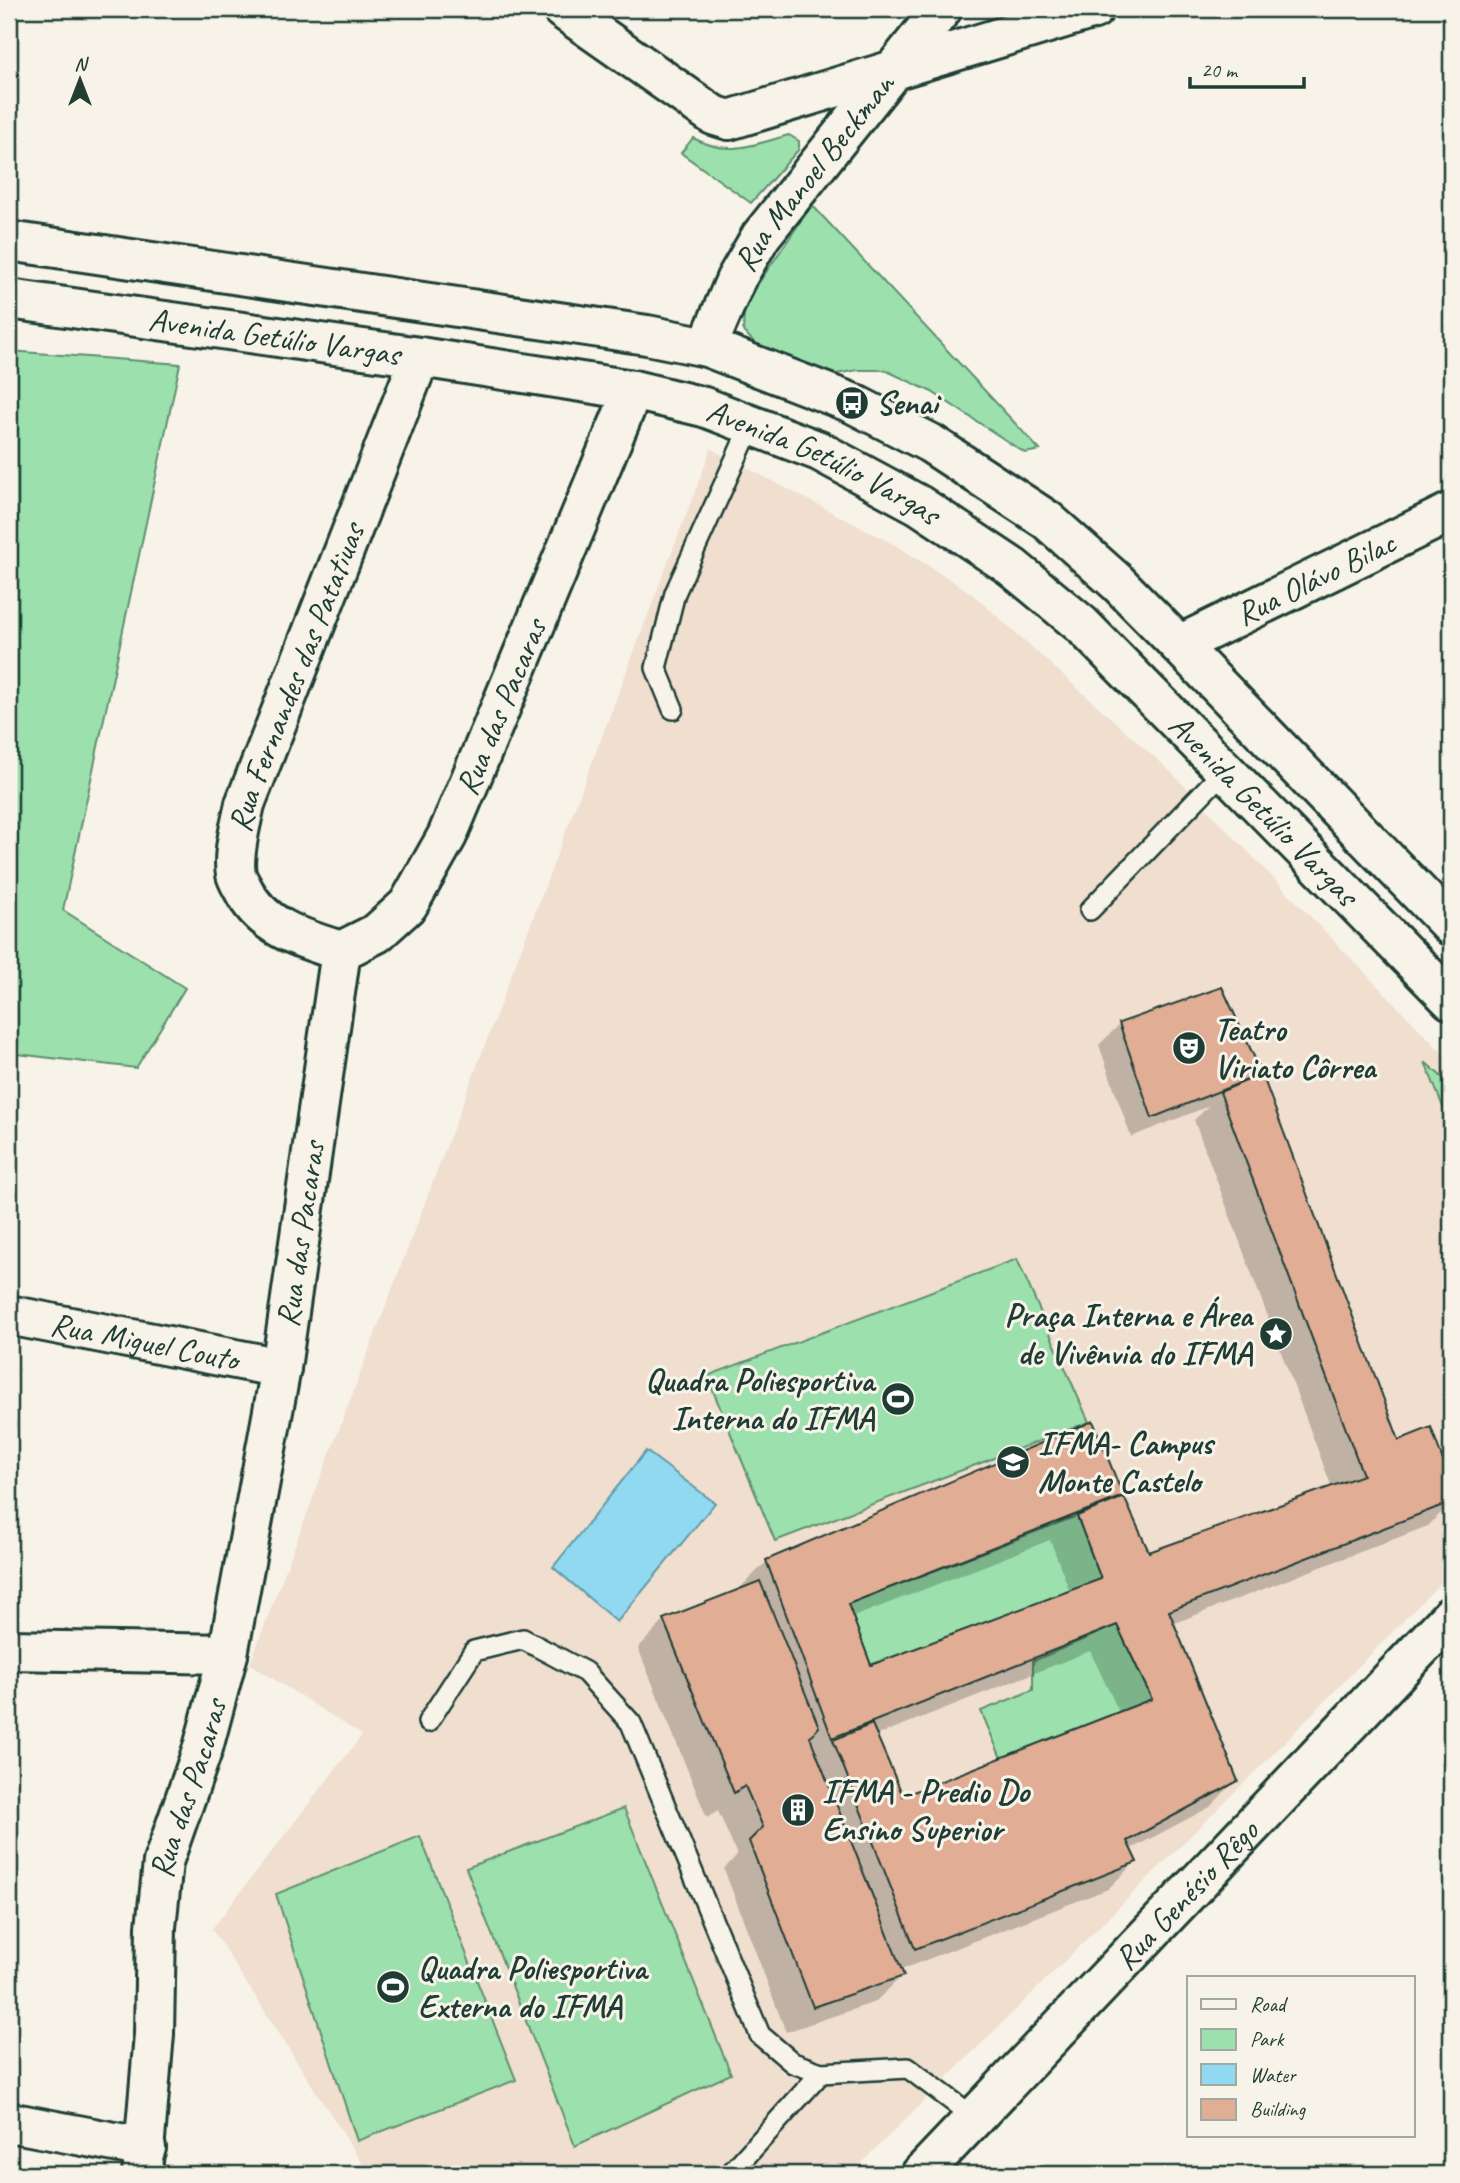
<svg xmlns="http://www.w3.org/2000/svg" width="1460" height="2183" viewBox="0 0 1460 2183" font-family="Caveat,sans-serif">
  <rect width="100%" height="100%" fill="#f7f3e8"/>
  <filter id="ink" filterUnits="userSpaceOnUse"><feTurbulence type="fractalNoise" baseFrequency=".0143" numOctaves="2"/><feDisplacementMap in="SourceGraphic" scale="14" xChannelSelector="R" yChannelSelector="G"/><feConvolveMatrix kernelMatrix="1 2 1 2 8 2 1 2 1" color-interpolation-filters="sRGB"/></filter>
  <g filter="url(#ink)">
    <polygon fill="#f0decf" points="711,449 895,545 971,593 1171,772 1451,1062 1451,1572 1270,1757 850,2174 369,2174 212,1929 362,1735 250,1664"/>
    <g fill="#9ce1ad" stroke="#5e8f70" stroke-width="2">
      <path d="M789,135L799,141V149L751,203L681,153L693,138C729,157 752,145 789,135Z"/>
      <polygon points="812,205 1040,450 1025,453 932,392 885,370 858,370 836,374 815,368 755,343 743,331 744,312 749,297"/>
      <polygon points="9,351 180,364 63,910 185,988 136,1068 9,1053 9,905 14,875 9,874"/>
      <polygon points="1425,1062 1451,1085 1451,1127"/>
      <polygon points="1017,1259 1089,1422 775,1541 707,1376"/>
      <polygon points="1077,1516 1101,1579 871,1665 848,1604"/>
      <polygon points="1117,1625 1152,1699 1001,1758 981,1711 1033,1690 1033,1661"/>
      <polygon points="624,1808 731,2074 575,2146 466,1868"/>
      <polygon points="420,1836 516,2080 357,2141 276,1894"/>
    </g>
    <polygon fill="#90d9f1" stroke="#639ba5" stroke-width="2" points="646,1451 715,1503 617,1622 553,1567"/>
    <path fill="#0003" fill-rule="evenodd" d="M1120,1024L1260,1075L1398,1442L1430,1429L1451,1488V1503L1428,1526L1172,1624L1236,1780L1210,1807L1129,1850L1135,1862L1108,1889L900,1970L902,1976L875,2002L786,2032L724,1869L737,1855L718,1811L707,1818L638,1648L664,1621L741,1591L740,1588L767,1561L1092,1423L1148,1555L1332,1488L1194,1120L1209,1106L1131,1137L1099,1045ZM1050,1540L1070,1592L870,1667L851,1618ZM1090,1651L1120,1714L902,1798L875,1736Z"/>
    <g fill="#e1ad95" stroke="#1f3d34" stroke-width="2">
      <polygon points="1222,987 1262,1074 1152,1118 1119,1023"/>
      <polygon points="1262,1074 1399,1440 1431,1427 1451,1483 1451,1502 1169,1611 1238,1781 1127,1841 1137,1862 915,1949 833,1740 872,1724 903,1796 1152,1699 1117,1625 832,1738 766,1560 1093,1421 1123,1496 848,1604 871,1665 1101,1579 1077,1516 1124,1497 1149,1552 1363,1475 1220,1092"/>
      <polygon points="760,1581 819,1727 810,1737 904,1976 813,2007 749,1841 763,1827 745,1786 734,1793 663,1619"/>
    </g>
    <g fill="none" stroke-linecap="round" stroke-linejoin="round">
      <g stroke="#1f3d34" stroke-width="24">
        <g id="lane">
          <polyline points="673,709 656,668 675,593 751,425"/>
          <polyline points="1090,910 1225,770"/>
          <polyline points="428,1722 474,1651 523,1639 585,1672 631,1723 760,2035 793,2063 821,2073 908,2068 975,2118"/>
          <polyline points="730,2174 821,2073"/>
        </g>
      </g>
      <g stroke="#1f3d34" stroke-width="44">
        <g id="street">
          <path id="s1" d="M707,347L736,279L761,236L942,9"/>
          <path id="s2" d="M1179,645L1451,512"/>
          <path id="s3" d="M341,951C303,939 262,928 243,889C241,885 237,879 236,874C232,854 241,824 245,804L420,357"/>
          <path id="s4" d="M341,951L377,933L408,905L447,836L633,390"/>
          <path id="s5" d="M9,1315L281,1368"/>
          <polyline points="9,1650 228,1654"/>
          <polyline points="9,2122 146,2148"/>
          <path id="s6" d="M142,2174L154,2034L156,1927L163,1862L203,1748L228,1654L281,1368L341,951"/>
          <path id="s7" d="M921,2174L1451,1616"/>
        </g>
      </g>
      <g stroke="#1f3d34" stroke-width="44">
        <polyline id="secondary" points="562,9 713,115 729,120 1094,9"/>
      </g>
      <g stroke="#1f3d34" stroke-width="44">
        <g id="primary">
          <polyline points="9,241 647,335 707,347 852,403 930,443 1047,520 1118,583 1179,645 1451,926"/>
          <path id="s8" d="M9,299L420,357L633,390L704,407L819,451L919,505L1012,567L1082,625L1451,1000"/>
        </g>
      </g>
      <use href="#lane" stroke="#f7f3e8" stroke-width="19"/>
      <use href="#street" stroke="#f7f3e8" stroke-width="38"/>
      <use href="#secondary" stroke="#f7f3e8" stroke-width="38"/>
      <use href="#primary" stroke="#f7f3e8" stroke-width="38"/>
    </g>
  </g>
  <defs>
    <g id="bus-disc" transform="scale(1.75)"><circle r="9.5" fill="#1f3d34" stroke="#f7f3e8"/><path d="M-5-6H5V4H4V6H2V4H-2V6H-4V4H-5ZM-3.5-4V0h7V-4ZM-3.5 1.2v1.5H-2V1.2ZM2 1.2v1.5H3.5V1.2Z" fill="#fff"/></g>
    <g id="theatre-disc" transform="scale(1.75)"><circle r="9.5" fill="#1f3d34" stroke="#f7f3e8"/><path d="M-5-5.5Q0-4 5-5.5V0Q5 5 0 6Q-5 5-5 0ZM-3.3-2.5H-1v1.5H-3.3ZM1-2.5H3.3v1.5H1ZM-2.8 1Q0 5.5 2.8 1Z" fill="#fff"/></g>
    <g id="sight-disc" transform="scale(1.75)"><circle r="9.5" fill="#1f3d34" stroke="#f7f3e8"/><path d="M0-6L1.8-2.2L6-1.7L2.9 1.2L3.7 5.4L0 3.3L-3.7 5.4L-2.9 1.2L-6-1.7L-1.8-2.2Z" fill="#fff"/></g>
    <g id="stadium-disc" transform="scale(1.75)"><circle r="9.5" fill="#1f3d34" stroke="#f7f3e8"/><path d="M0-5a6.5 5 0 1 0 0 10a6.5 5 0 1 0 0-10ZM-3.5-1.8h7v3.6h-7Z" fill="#fff"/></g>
    <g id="university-disc" transform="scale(1.75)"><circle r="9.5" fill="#1f3d34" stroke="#f7f3e8"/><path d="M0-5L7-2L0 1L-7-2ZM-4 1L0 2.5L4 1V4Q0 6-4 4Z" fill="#fff"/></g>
    <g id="building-disc" transform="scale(1.75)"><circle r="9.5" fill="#1f3d34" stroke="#f7f3e8"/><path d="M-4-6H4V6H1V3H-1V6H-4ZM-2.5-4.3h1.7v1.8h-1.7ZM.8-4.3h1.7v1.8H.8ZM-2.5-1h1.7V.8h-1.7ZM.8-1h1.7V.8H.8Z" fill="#fff"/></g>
  </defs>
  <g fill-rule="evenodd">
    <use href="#bus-disc" x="852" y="403"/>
    <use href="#theatre-disc" x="1189" y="1048"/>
    <use href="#sight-disc" x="1276" y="1334"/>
    <use href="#stadium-disc" x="898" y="1399"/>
    <use href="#university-disc" x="1013" y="1462"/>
    <use href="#building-disc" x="798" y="1810"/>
    <use href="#stadium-disc" x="393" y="1987"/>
  </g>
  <g text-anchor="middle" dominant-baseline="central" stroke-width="6" stroke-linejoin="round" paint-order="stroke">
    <g font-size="33" fill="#1f3d34" stroke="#f7f3e8">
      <text stroke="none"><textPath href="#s1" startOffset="206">Rua Manoel Beckman</textPath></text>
      <text stroke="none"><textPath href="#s8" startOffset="268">Avenida Getúlio Vargas</textPath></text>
      <text stroke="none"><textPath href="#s8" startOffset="835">Avenida Getúlio Vargas</textPath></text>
      <text stroke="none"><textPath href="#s2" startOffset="152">Rua Olávo Bilac</textPath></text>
      <text stroke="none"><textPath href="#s3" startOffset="343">Rua Fernandes das Patatiuas</textPath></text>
      <text stroke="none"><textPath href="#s4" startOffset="301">Rua das Pacaras</textPath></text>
      <text stroke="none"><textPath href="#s8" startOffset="1402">Avenida Getúlio Vargas</textPath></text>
      <text stroke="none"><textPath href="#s6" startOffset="957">Rua das Pacaras</textPath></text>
      <text stroke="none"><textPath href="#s5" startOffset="138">Rua Miguel Couto</textPath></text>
      <text stroke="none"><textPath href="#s6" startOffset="390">Rua das Pacaras</textPath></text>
      <text stroke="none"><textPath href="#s7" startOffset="385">Rua Genésio Rêgo</textPath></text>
    </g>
    <g font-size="33" font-weight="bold" fill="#1f3d34" stroke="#f7f3e8" text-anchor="start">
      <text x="876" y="403">Senai</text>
      <text x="1214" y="1029">Teatro<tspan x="1214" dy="38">Viriato Côrrea</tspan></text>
      <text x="1252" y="1315" text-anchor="end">Praça Interna e Área<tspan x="1252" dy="38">de Vivênvia do IFMA</tspan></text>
      <text x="874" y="1380" text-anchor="end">Quadra Poliesportiva<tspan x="874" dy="38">Interna do IFMA</tspan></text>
      <text x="1038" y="1443">IFMA- Campus<tspan x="1038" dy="38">Monte Castelo</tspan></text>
      <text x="822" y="1791">IFMA - Predio Do<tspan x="822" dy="38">Ensino Superior</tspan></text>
      <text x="418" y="1968">Quadra Poliesportiva<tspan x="418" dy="38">Externa do IFMA</tspan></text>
    </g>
  </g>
  <rect width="1460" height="2183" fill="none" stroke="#f7f3e8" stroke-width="35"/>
  <rect x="18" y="18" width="1425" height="2148" fill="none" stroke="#1f3d34" stroke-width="2.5" filter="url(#ink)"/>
  <rect x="1187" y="1976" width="228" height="161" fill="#f7f3e8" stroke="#a1aaa0" stroke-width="2"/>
  <rect x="1201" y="1999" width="35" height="10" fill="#f7f3e8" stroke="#a1aaa0" stroke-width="2"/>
  <text x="1250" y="2011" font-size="21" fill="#1f3d34">Road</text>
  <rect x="1201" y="2029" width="35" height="21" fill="#9ce1ad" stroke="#a1aaa0" stroke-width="2"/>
  <text x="1250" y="2046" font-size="21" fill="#1f3d34">Park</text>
  <rect x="1201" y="2064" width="35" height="21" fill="#90d9f1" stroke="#a1aaa0" stroke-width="2"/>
  <text x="1250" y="2082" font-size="21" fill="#1f3d34">Water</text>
  <rect x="1201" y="2099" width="35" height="21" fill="#e1ad95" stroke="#a1aaa0" stroke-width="2"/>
  <text x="1250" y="2116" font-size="21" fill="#1f3d34">Building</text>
  <g transform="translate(80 80)" stroke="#f7f3e8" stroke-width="5" paint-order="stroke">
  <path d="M0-5L12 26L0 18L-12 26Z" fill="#1f3d34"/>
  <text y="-10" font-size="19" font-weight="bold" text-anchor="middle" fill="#1f3d34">N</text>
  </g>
  <path d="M1190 77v10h114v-10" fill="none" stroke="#1f3d34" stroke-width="3.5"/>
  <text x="1201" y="77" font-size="21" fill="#1f3d34" stroke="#f7f3e8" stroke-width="5" paint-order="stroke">20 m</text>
</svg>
